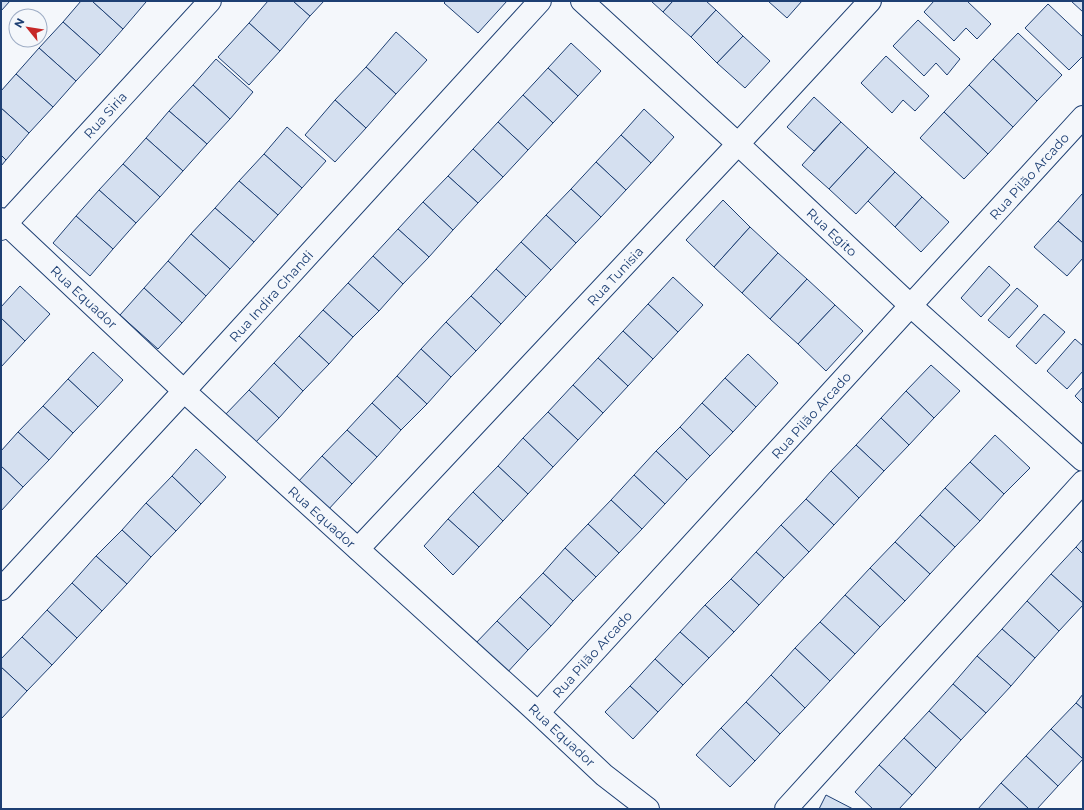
<svg xmlns="http://www.w3.org/2000/svg" width="1084" height="810" viewBox="0 0 1084 810" font-family="Montserrat,sans-serif">
  <rect width="100%" height="100%" fill="#f4f7fb"/>
  <g fill="#d5e0f0" stroke="#1d3f73">
    <polygon points="1,1 10,1 1,11"/>
    <polygon points="81,1 92,1 123,29 100,55 63,22"/>
    <polygon points="92,1 145,1 146,2 123,29"/>
    <polygon points="268,1 293,1 310,16 280,51 249,23"/>
    <polygon points="293,1 324,1 310,16"/>
    <polygon points="446,1 507,1 478,33 444,3"/>
    <polygon points="651,1 673,1 663,12"/>
    <polygon points="673,1 706,1 716,10 691,37 663,12"/>
    <polygon points="768,1 802,1 787,18"/>
    <polygon points="934,1 967,1 991,24 977,39 966,28 954,41 924,12"/>
    <polygon points="1071,1 1083,1 1083,12"/>
    <polygon points="1048,4 1083,37 1083,56 1069,70 1025,28"/>
    <polygon points="716,10 743,36 717,63 691,37"/>
    <polygon points="918,20 960,59 947,75 936,63 924,76 893,46"/>
    <polygon points="63,22 100,55 76,81 39,48"/>
    <polygon points="249,23 280,51 249,85 218,57"/>
    <polygon points="396,32 427,60 396,94 366,67"/>
    <polygon points="1018,33 1062,75 1037,101 993,59"/>
    <polygon points="743,36 770,61 745,88 717,63"/>
    <polygon points="571,43 601,71 578,96 548,68"/>
    <polygon points="39,48 76,81 53,107 16,74"/>
    <polygon points="886,56 929,96 915,111 903,100 892,113 861,83"/>
    <polygon points="216,59 253,92 230,119 193,85"/>
    <polygon points="993,59 1037,101 1013,127 969,85"/>
    <polygon points="366,67 396,94 366,128 335,100"/>
    <polygon points="548,68 578,96 553,123 523,95"/>
    <polygon points="16,74 53,107 29,133 1,108 1,91"/>
    <polygon points="193,85 230,119 207,144 169,111"/>
    <polygon points="969,85 1013,127 988,154 944,112"/>
    <polygon points="523,95 553,123 528,150 498,122"/>
    <polygon points="814,97 841,122 814,151 787,127"/>
    <polygon points="335,100 366,128 335,162 305,135"/>
    <polygon points="1,108 29,133 6,160 1,155"/>
    <polygon points="644,109 674,137 651,163 621,135"/>
    <polygon points="169,111 207,144 183,171 146,138"/>
    <polygon points="944,112 988,154 964,179 920,138"/>
    <polygon points="498,122 528,150 503,177 473,149"/>
    <polygon points="841,122 868,147 829,189 802,165"/>
    <polygon points="287,127 326,161 302,188 264,154"/>
    <polygon points="621,135 651,163 626,190 596,162"/>
    <polygon points="146,138 183,171 160,197 123,164"/>
    <polygon points="868,147 895,172 856,214 829,189"/>
    <polygon points="473,149 503,177 478,203 448,176"/>
    <polygon points="264,154 302,188 278,215 239,181"/>
    <polygon points="1,155 6,160 1,166"/>
    <polygon points="596,162 626,190 601,217 571,189"/>
    <polygon points="123,164 160,197 136,223 99,190"/>
    <polygon points="895,172 922,197 895,227 868,201"/>
    <polygon points="448,176 478,203 453,230 423,202"/>
    <polygon points="239,181 278,215 254,242 215,208"/>
    <polygon points="571,189 601,217 576,243 546,215"/>
    <polygon points="99,190 136,223 113,249 76,216"/>
    <polygon points="1082,194 1083,195 1083,243 1058,221"/>
    <polygon points="922,197 949,222 921,252 895,227"/>
    <polygon points="723,200 750,227 714,267 686,240"/>
    <polygon points="423,202 453,230 429,257 398,229"/>
    <polygon points="215,208 254,242 230,269 191,234"/>
    <polygon points="546,215 576,243 551,270 521,242"/>
    <polygon points="76,216 113,249 90,276 53,243"/>
    <polygon points="1058,221 1083,243 1083,258 1067,276 1034,247"/>
    <polygon points="750,227 778,253 742,293 714,267"/>
    <polygon points="398,229 429,257 403,284 373,256"/>
    <polygon points="191,234 230,269 206,296 168,261"/>
    <polygon points="521,242 551,270 526,297 496,269"/>
    <polygon points="778,253 807,279 770,319 742,293"/>
    <polygon points="373,256 403,284 379,311 348,283"/>
    <polygon points="168,261 206,296 182,323 144,288"/>
    <polygon points="989,266 1010,285 981,317 961,298"/>
    <polygon points="496,269 526,297 501,324 471,296"/>
    <polygon points="673,277 703,305 678,332 648,304"/>
    <polygon points="807,279 835,305 798,344 770,319"/>
    <polygon points="348,283 379,311 353,337 323,310"/>
    <polygon points="20,286 50,314 25,341 1,318 1,307"/>
    <polygon points="144,288 182,323 158,349 120,315"/>
    <polygon points="1017,288 1038,306 1009,338 988,320"/>
    <polygon points="471,296 501,324 476,351 446,322"/>
    <polygon points="648,304 678,332 653,359 623,331"/>
    <polygon points="835,305 863,331 826,371 798,344"/>
    <polygon points="323,310 353,337 329,364 299,336"/>
    <polygon points="1044,314 1065,332 1036,364 1016,346"/>
    <polygon points="1,318 25,341 1,367"/>
    <polygon points="446,322 476,351 451,377 421,349"/>
    <polygon points="623,331 653,359 628,386 598,358"/>
    <polygon points="299,336 329,364 303,391 274,363"/>
    <polygon points="1075,339 1083,346 1083,371 1067,389 1047,371"/>
    <polygon points="421,349 451,377 427,404 397,376"/>
    <polygon points="93,352 123,380 98,407 68,379"/>
    <polygon points="748,354 778,383 756,407 725,378"/>
    <polygon points="598,358 628,386 603,413 573,385"/>
    <polygon points="274,363 303,391 279,418 249,390"/>
    <polygon points="931,365 960,391 934,418 906,391"/>
    <polygon points="397,376 427,404 401,430 372,403"/>
    <polygon points="725,378 756,407 733,432 702,403"/>
    <polygon points="68,379 98,407 73,433 43,406"/>
    <polygon points="573,385 603,413 578,440 548,412"/>
    <polygon points="1083,387 1083,404 1075,396"/>
    <polygon points="249,390 279,418 253,445 224,416"/>
    <polygon points="906,391 934,418 909,445 881,418"/>
    <polygon points="372,403 401,430 377,457 347,430"/>
    <polygon points="702,403 733,432 710,456 680,427"/>
    <polygon points="43,406 73,433 49,460 18,432"/>
    <polygon points="548,412 578,440 553,467 523,438"/>
    <polygon points="881,418 909,445 884,471 856,445"/>
    <polygon points="680,427 710,456 687,480 656,451"/>
    <polygon points="347,430 377,457 352,484 322,456"/>
    <polygon points="18,432 49,460 23,487 1,466 1,451"/>
    <polygon points="995,435 1030,468 1004,494 970,462"/>
    <polygon points="523,438 553,467 528,494 498,466"/>
    <polygon points="856,445 884,471 859,498 831,471"/>
    <polygon points="196,449 226,477 201,504 172,476"/>
    <polygon points="656,451 687,480 665,504 634,475"/>
    <polygon points="322,456 352,484 327,511 297,483"/>
    <polygon points="970,462 1004,494 980,521 945,488"/>
    <polygon points="1,466 23,487 1,511"/>
    <polygon points="498,466 528,494 503,521 473,492"/>
    <polygon points="831,471 859,498 834,525 806,499"/>
    <polygon points="634,475 665,504 642,529 611,500"/>
    <polygon points="172,476 201,504 176,531 146,503"/>
    <polygon points="945,488 980,521 955,547 920,515"/>
    <polygon points="473,492 503,521 479,547 448,519"/>
    <polygon points="806,499 834,525 809,552 781,525"/>
    <polygon points="611,500 642,529 619,553 588,524"/>
    <polygon points="146,503 176,531 151,557 122,530"/>
    <polygon points="920,515 955,547 930,574 895,542"/>
    <polygon points="448,519 479,547 453,575 424,546"/>
    <polygon points="588,524 619,553 596,577 565,548"/>
    <polygon points="781,525 809,552 784,578 756,552"/>
    <polygon points="122,530 151,557 127,584 96,556"/>
    <polygon points="1083,539 1083,554 1076,547"/>
    <polygon points="895,542 930,574 905,601 870,568"/>
    <polygon points="1076,547 1083,554 1083,603 1051,574"/>
    <polygon points="565,548 596,577 573,601 543,573"/>
    <polygon points="756,552 784,578 759,605 731,579"/>
    <polygon points="96,556 127,584 102,611 72,583"/>
    <polygon points="870,568 905,601 880,627 845,595"/>
    <polygon points="543,573 573,601 551,626 520,597"/>
    <polygon points="1051,574 1083,603 1083,605 1059,631 1027,601"/>
    <polygon points="731,579 759,605 734,632 705,605"/>
    <polygon points="72,583 102,611 77,638 47,610"/>
    <polygon points="845,595 880,627 855,654 820,622"/>
    <polygon points="520,597 551,626 528,650 497,621"/>
    <polygon points="1027,601 1059,631 1035,658 1002,629"/>
    <polygon points="705,605 734,632 709,658 680,632"/>
    <polygon points="47,610 77,638 52,665 22,637"/>
    <polygon points="497,621 528,650 505,675 474,645"/>
    <polygon points="820,622 855,654 830,681 795,648"/>
    <polygon points="1002,629 1035,658 1011,686 977,656"/>
    <polygon points="680,632 709,658 683,685 655,659"/>
    <polygon points="22,637 52,665 27,691 1,667 1,659"/>
    <polygon points="795,648 830,681 805,708 771,675"/>
    <polygon points="977,656 1011,686 986,713 953,684"/>
    <polygon points="655,659 683,685 658,712 630,686"/>
    <polygon points="1,667 27,691 2,718 1,717"/>
    <polygon points="771,675 805,708 780,734 746,702"/>
    <polygon points="953,684 986,713 961,740 929,711"/>
    <polygon points="630,686 658,712 633,739 605,712"/>
    <polygon points="1083,694 1083,709 1076,703"/>
    <polygon points="746,702 780,734 755,761 721,728"/>
    <polygon points="1076,703 1083,709 1083,759 1051,729"/>
    <polygon points="929,711 961,740 936,768 904,738"/>
    <polygon points="721,728 755,761 730,787 696,755"/>
    <polygon points="1051,729 1083,759 1058,786 1026,756"/>
    <polygon points="904,738 936,768 912,795 879,765"/>
    <polygon points="1026,756 1058,786 1037,809 1029,809 1001,783"/>
    <polygon points="879,765 912,795 899,809 873,809 855,792"/>
    <polygon points="1001,783 1029,809 978,809"/>
    <polygon points="826,795 853,809 819,809"/>
  </g>
  <g fill="none" stroke-linecap="round" stroke-linejoin="round">
    <g stroke="#1d3f73" stroke-width="24">
      <g id="minor">
        <polyline points="582,1 738,144 911,306 1083,460"/>
        <polyline points="1,219 184,391 538,713 604,775 648,809"/>
        <polyline points="1,229 210,1"/>
        <polyline points="358,549 738,144 870,1"/>
        <polyline points="1,589 184,391 540,1"/>
        <polyline points="538,713 1083,117"/>
        <polyline points="786,809 1083,482"/>
      </g>
    </g>
    <use href="#minor" stroke="#f4f7fb" stroke-width="22"/>
  </g>
  <g text-anchor="middle" dominant-baseline="central" stroke-width="3" stroke-linejoin="round" paint-order="stroke">
    <g font-size="13" fill="#1d3f73" stroke="#f4f7fb">
      <text transform="translate(105 115) rotate(-48)">Rua Siria</text>
      <text transform="translate(1029 176) rotate(-48)">Rua Pilão Arcado</text>
      <text transform="translate(832 232) rotate(43)">Rua Egito</text>
      <text transform="translate(615 276) rotate(-47)">Rua Tunisia</text>
      <text transform="translate(271 296) rotate(-48)">Rua Indira Ghandi</text>
      <text transform="translate(84 297) rotate(43)">Rua Equador</text>
      <text transform="translate(811 415) rotate(-48)">Rua Pilão Arcado</text>
      <text transform="translate(322 517) rotate(42)">Rua Equador</text>
      <text transform="translate(592 654) rotate(-48)">Rua Pilão Arcado</text>
      <text transform="translate(562 735) rotate(43)">Rua Equador</text>
    </g>
  </g>
  <rect width="1084" height="810" fill="none" stroke="#1d3f73" stroke-width="4"/>
  <g transform="translate(28 28) rotate(300)"><circle r="19" fill="#f4f7fb" stroke="#9eadc5"/>
  <path d="M0-3L7 15L0 10L-7 15Z" fill="#c62828"/>
  <text y="-6" font-size="11" font-weight="bold" text-anchor="middle" fill="#1d3f73">N</text>
  </g>
</svg>
